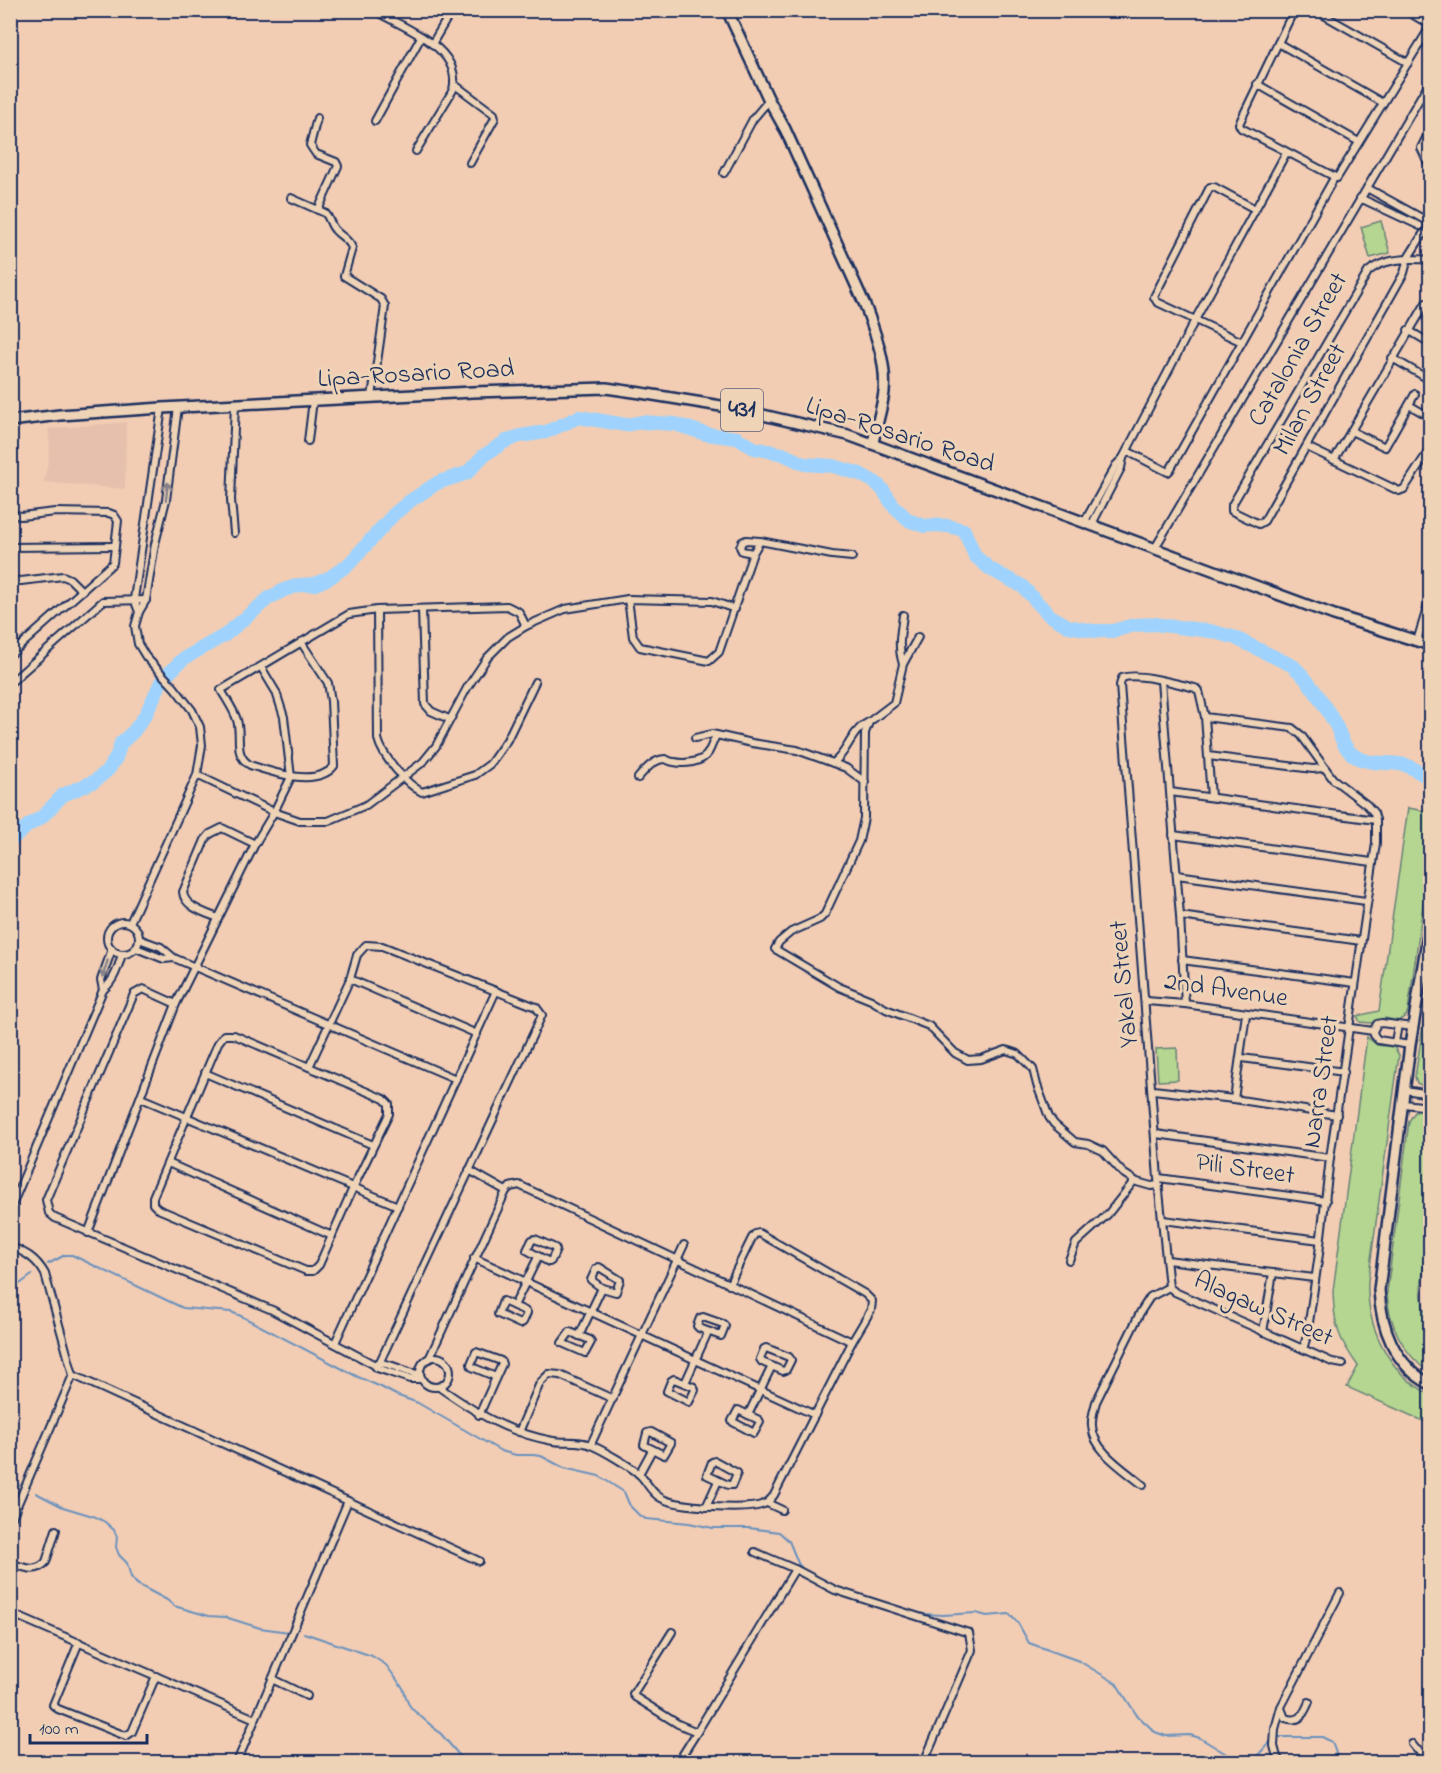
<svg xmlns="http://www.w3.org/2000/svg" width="1441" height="1773" viewBox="0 0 1441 1773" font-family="'Indie Flower',sans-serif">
  <rect width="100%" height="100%" fill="#f2cdb4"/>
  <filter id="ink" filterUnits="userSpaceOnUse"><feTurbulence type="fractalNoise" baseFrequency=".0167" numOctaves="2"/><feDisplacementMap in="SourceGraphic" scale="12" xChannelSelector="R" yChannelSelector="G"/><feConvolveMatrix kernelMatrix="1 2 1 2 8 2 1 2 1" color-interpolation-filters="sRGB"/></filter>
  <g filter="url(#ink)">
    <polygon fill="#e6c0ad" points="126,422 125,489 44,482 50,450 48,429"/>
    <g fill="#b5d690" stroke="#688277" stroke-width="1.5">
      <polygon points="1381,221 1390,253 1370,258 1361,227"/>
      <polygon points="1408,808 1430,812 1430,856 1408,1011 1406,1016 1398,1021 1385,1018 1371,1023 1360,1022 1357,1016 1379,1011"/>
      <polygon points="1430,982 1430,1087 1425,1087 1417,1083 1415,1077"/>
      <path d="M1367,1037L1377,1045L1394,1047L1399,1055L1368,1281C1366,1326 1388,1374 1430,1394V1424L1347,1387L1358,1366C1338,1338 1334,1326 1333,1291Z"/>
      <polygon points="1177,1048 1178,1080 1158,1081 1156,1049"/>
      <path d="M1422,1111V1114L1428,1115L1430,1113V1220L1421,1289L1423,1306L1430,1325V1373C1404,1355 1388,1324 1387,1292L1409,1121L1415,1112Z"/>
    </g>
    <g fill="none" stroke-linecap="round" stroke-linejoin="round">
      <g stroke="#6a91bd" stroke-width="2">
        <polyline points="48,1264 65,1255 72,1255 183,1308 231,1312 241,1316 358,1377 381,1387 396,1395 418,1403 501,1451 516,1455 533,1455 541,1456 564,1468 599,1476 624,1492 630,1506 640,1516 646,1519 689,1523 713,1528 749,1528 779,1532 789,1541 798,1563 805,1572"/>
        <polyline points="10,1291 32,1275"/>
        <polyline points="10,1479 19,1485"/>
        <polyline points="36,1493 63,1507 96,1517 105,1522 114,1530 117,1537 116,1547 119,1555 127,1563 131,1577 137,1584 167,1600 174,1606 209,1616 225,1617 260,1628 289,1632"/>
        <polyline points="911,1611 923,1614 943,1615 976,1613 987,1616 1009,1614 1018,1623 1029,1643 1079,1661 1116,1683 1136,1714 1155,1732 1166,1736 1190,1735 1200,1738 1233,1758 1242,1760 1250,1759 1258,1755 1271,1741 1279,1737 1322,1737 1332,1742 1339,1762"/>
        <polyline points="304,1633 372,1656 386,1665 403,1688 408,1703 412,1709 441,1734 465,1762"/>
      </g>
      <path stroke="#9fd3fd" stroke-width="14" d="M10,841L29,825L42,817L63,795L95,781L108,770L116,758L121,743L134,731L146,714L162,680L183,659L225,635L269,598L284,590L299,585L315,584L329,578L349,564L394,514L410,501L437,483L467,473L483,456L506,441L520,436L546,432L579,417L626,425L641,422L675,424L706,434L737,438L754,448L783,454L804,464L833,466L860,474L876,483L883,490L893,505L908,520L924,526L935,525L948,526L964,530L975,556L990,569L1022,586L1049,615L1068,626L1094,631H1113L1134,625L1154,624L1210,631L1233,637L1293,666C1310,681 1323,702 1334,722C1341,733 1341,745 1352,754C1367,766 1387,761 1405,765C1415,768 1421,775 1430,777"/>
      <g stroke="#1b2f5e" stroke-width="10">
        <g id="street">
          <polyline points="1294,10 1239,124 1241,128 1337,178 1430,27"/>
          <polyline points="1315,10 1408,63"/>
          <polyline points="1405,10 1430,25"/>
          <path d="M377,12C406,29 463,48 453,90L416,151"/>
          <polyline points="1278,43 1383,103"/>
          <polyline points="432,44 452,10"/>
          <polyline points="1257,84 1359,142"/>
          <polyline points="455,85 494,114 495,118 470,163"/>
          <polyline points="317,118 310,145 316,154 336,162 338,166 318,210"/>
          <polyline points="375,121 421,37"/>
          <polyline points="1430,130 1421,148 1430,167"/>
          <polyline points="724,173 753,119 769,100"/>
          <polyline points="1367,188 1425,220"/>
          <path d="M291,198L325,213C330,218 330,225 335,230C341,237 349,239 352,248L344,276L381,299L385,306L372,397"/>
          <polyline points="1360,198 1420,226"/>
          <path d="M1423,234L1408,258L1404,273L1264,521L1259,524L1232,511V505L1368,272C1383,258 1411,258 1430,260"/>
          <polyline points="1408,330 1430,343"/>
          <polyline points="1242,342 1157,302 1154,297 1210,187 1214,187 1255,209"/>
          <polyline points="1392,358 1430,380"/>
          <polyline points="1409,405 1430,417"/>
          <polyline points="1351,431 1385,447 1415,394"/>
          <polyline points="308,441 313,400"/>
          <polyline points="1307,447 1399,491 1404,489 1430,449"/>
          <polyline points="1127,451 1168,472 1170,470 1334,178"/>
          <polyline points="1334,460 1426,303 1430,303"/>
          <polyline points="10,514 21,516 55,512 109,513 114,515 118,521 113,563 10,655"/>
          <polyline points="1085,521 1116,465 1123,458"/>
          <polyline points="1092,524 1121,468 1123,458 1195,320 1286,153"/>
          <polyline points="234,533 231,500 235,404"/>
          <polyline points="10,547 115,546"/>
          <polyline points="1155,548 1430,81"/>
          <polyline points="753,553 742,551 740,547 742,542 746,540 760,541"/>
          <polyline points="10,580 21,581 63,576 70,579 82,591"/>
          <polyline points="628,599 633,637 640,647 709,661 719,652 753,553 760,541 832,555 852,557"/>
          <polyline points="422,609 425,704 431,711 449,719"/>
          <path d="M377,610L378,739C382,756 407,785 422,792L475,775L490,764L507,740L535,682"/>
          <polyline points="139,612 134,599 162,408"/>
          <path d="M903,615C901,632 897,646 903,664"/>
          <polyline points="918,637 903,664 894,703 869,722 865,733 864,818 859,841 825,914 820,919 791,932 779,942 775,949 839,987 871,1000 886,1009 929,1026 955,1053 968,1060 981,1059 1006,1050 1018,1054 1033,1069 1037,1085 1049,1117 1054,1124 1075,1142 1088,1144 1103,1151 1123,1173 1137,1182 1151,1186 1159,1185"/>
          <polyline points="1417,641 1430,599"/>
          <path d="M301,642L328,683L331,701L334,766C317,788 271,772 250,765C233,755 242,737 237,720C234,710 226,699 221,690L349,614L377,610L507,606L519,612L526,626"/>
          <polyline points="1161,681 1180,916 1185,1004"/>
          <polyline points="10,683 103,601 146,600"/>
          <polyline points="1205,717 1292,728 1301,735 1333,779 1367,805 1374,813 1376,820 1376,843 1330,1158 1319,1254 1307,1336 1303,1349"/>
          <path d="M695,738L712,734L752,743L797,750L833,763C848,753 850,731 869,722"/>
          <polyline points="1208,756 1313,769 1323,768"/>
          <polyline points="833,763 846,768 865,782"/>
          <polyline points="197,775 274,812 300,821 328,821 366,805 423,762 436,746 467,688 487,658 508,637 526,626 565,609 628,599 712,601 735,609"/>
          <path d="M638,778C645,770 654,759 665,759C668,760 671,762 674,762C684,764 702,763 708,753C711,748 713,741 716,736"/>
          <polyline points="1170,792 1376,820"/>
          <polyline points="1173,835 1372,862"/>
          <polyline points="1177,875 1366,901"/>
          <polyline points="1180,916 1361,941"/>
          <path d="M218,918C206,913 184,907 183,892L205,840L210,834L222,828L255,844"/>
          <circle cx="123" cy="938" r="16"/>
          <polyline points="130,923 197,775 202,745 200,727 192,710 174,687 146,657 138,644 135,626 139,612 146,600 155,544 166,500 178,407"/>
          <polyline points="139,939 161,947 174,958 456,1079"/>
          <polyline points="136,948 164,959 174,958"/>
          <polyline points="1182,960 1355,983"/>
          <polyline points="350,979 477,1034"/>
          <polyline points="103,990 101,980 112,949"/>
          <polyline points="1146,1001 1185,1004 1373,1031"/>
          <polyline points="176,1004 143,989 134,994 46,1200 49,1213 55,1218 272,1310 373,1364 377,1368 410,1379 422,1379"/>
          <polygon points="224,1035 234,1035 384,1099 389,1104 389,1114 353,1188 319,1265 313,1271 306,1271 158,1209 153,1204 153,1197 218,1043"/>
          <polyline points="1395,1042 1398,1025"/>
          <polyline points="1410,1045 1378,1040 1374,1035 1373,1031 1377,1024 1381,1023 1413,1027"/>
          <polyline points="1242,1058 1344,1072"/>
          <polyline points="309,1067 350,979 357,955 366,945 382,946 536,1007 542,1015 377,1368"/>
          <polyline points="205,1073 373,1145"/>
          <polyline points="1153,1090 1234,1099 1337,1115"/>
          <polyline points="1405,1090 1430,1094"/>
          <polyline points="141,1098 398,1206"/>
          <polyline points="1234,1099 1246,1014"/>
          <polyline points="1404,1104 1430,1107"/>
          <polyline points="1156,1134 1330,1158"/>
          <polyline points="168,1163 332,1236"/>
          <polyline points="469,1170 506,1191"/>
          <polyline points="1159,1178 1326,1201"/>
          <path d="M10,1210L103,990C114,981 118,968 122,954"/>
          <polyline points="1163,1220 1320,1240"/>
          <polyline points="88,1233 176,1004 255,844 274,812 291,777 284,717 276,692 261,667"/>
          <polygon points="535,1239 555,1248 556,1250 551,1261 549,1262 527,1250 532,1240"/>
          <path d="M10,1246C26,1253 36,1258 45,1274L73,1375L10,1522"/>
          <polyline points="474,1258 815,1415"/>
          <polyline points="1069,1260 1076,1243 1108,1214 1134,1181"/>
          <polyline points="1167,1260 1314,1278"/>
          <polygon points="599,1267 620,1280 616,1292 602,1288 591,1280 596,1269"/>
          <path d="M1169,1287L1159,1191L1120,685L1122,678C1138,672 1178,684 1195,688L1199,691L1205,717L1211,797"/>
          <polyline points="1169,1287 1175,1292 1332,1362 1343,1364"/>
          <polygon points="503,1301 525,1311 527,1313 523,1322 520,1324 498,1314"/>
          <polyline points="514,1306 538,1257"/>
          <polygon points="703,1317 723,1324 725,1326 721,1336 699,1328 697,1326 700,1318"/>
          <polygon points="570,1332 590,1340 591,1342 585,1353 562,1343"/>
          <polyline points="1263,1332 1273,1273"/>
          <polyline points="579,1336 602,1288"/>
          <polyline points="335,1343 496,991"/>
          <polygon points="766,1348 789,1357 791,1360 786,1370 783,1371 762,1362 760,1359 764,1349"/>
          <circle cx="435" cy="1372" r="15"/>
          <polyline points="429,1359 506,1191 510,1187 519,1185 852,1342"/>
          <path d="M377,1363C392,1362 405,1374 420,1374"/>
          <polyline points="73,1375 479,1561"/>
          <polygon points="674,1379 694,1387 695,1390 689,1402 667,1391 671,1381"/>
          <polyline points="685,1383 708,1332"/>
          <path d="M439,1387C476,1413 508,1433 553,1441C565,1443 582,1440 593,1446C604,1451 632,1467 640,1475C647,1482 651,1493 661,1498C676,1507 748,1511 764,1504C769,1502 771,1499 774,1495L852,1342L871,1310L872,1301L865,1294L759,1233L755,1234L752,1238L729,1285"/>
          <polygon points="738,1410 759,1420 760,1422 754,1433 733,1422 732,1421"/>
          <polyline points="479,1415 502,1364 501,1361 476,1352 471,1364 472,1367 496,1377"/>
          <polyline points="748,1415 772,1366"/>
          <polyline points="519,1432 540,1383 549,1374 560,1375 613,1399"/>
          <polygon points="651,1432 671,1443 664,1455 644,1445 647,1433"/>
          <polyline points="591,1444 684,1245"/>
          <polygon points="715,1461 737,1473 732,1485 728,1485 707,1475 712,1462"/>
          <polyline points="639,1474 652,1450"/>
          <path d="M1143,1485C1125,1470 1093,1451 1092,1426C1091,1418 1094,1410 1096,1402L1141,1311L1150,1297L1169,1287"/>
          <polyline points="767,1503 782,1510"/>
          <polyline points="706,1507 718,1481"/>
          <polyline points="755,1552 795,1569"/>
          <path d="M10,1563C24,1567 35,1574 46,1562L56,1530"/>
          <polyline points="10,1613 255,1719"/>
          <polyline points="672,1632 633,1694 635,1697 678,1724 697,1732 795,1569 835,1590 969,1633 972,1650 924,1762"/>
          <polyline points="79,1642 53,1705 58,1709 126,1736 132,1732 156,1676"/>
          <polyline points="272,1679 307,1696"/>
          <path d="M1281,1708L1285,1718C1301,1723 1303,1715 1309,1702"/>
          <polyline points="1412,1744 1416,1749 1430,1758"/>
          <polyline points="237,1762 348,1501"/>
          <polyline points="678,1762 697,1732"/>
          <polyline points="1281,1762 1277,1757 1274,1746 1275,1729 1281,1707 1340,1593"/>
        </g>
      </g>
      <g stroke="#1b2f5e" stroke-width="14">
        <g id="secondary">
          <path d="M727,10L769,100L785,129L865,305C875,333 887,362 884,392C882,409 876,426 873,443"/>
          <path d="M1430,922L1410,1045L1379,1290C1381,1327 1394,1365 1430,1384"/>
        </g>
      </g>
      <g stroke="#1b2f5e" stroke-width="14">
        <polyline id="primary" points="10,421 60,415 162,408 473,392 606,388 641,393 733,408 848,435 1334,615 1430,645"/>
      </g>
      <use href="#street" stroke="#efd3b6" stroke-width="6"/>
      <use href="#secondary" stroke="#efd3b6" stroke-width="9"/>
      <use href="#primary" stroke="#efd3b6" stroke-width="9"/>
    </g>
    <defs><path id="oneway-shaft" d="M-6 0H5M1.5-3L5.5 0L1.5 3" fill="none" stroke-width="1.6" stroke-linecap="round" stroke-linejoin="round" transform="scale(1.5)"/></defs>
    <g stroke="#85818a">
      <use href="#oneway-shaft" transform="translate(167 491) rotate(-83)"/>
      <use href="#oneway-shaft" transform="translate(105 969) rotate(108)"/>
    </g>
  </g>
  <g text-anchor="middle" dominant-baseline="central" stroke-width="6" stroke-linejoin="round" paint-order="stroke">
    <rect fill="#efd3b6" stroke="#5b6078" stroke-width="1.5" x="721" y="389" width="42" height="42" rx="4.5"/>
    <g font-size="24" font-weight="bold" fill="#1b2f5e">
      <text x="742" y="410">431</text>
    </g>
    <g font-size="26" fill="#1b2f5e" stroke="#efd3b6">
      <text transform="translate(1299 350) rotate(-60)">Catalonia Street</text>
      <text transform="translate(416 375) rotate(-3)">Lipa-Rosario Road</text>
      <text transform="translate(1311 400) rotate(-61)">Milan Street</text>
      <text transform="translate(900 436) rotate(18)">Lipa-Rosario Road</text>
      <text transform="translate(1125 984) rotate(-95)">Yakal Street</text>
      <text transform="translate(1226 991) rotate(8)">2nd Avenue</text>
      <text transform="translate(1322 1082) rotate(-82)">Narra Street</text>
      <text transform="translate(1245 1170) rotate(8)">Pili Street</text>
      <text transform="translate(1263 1310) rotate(24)">Alagaw Street</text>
    </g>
  </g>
  <rect width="1441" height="1773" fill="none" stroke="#efd3b6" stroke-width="36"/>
  <rect x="18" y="18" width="1405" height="1737" fill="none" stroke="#1b2f5e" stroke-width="2" filter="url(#ink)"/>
  <path d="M30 1734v9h117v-9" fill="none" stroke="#1b2f5e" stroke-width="3"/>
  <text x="39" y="1734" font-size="18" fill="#1b2f5e" stroke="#efd3b6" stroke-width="4.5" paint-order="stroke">100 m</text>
</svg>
